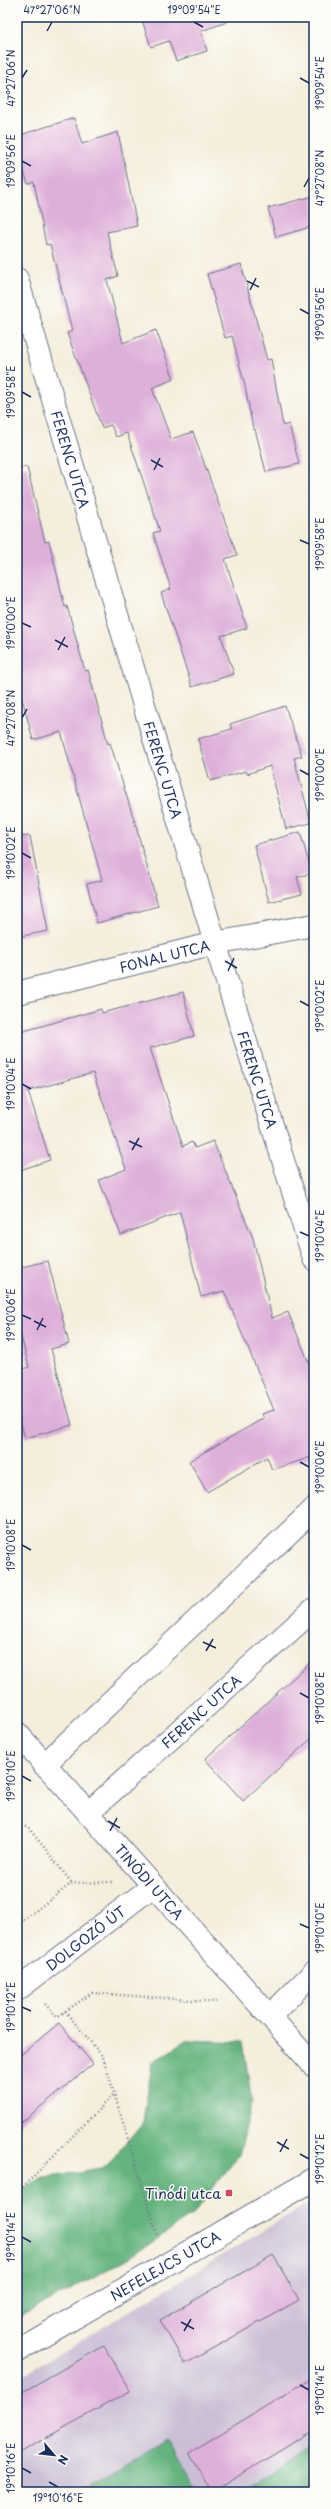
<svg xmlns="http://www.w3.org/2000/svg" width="331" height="2509" viewBox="0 0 331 2509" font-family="'Playpen Sans',sans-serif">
  <rect width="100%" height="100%" fill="#fdfcf7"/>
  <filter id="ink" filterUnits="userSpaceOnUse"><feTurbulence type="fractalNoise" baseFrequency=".025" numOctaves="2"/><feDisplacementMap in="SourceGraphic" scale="8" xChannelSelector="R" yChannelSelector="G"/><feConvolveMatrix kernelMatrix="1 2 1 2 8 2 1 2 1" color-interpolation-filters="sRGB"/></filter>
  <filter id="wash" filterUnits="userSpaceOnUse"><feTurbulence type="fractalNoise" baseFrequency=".012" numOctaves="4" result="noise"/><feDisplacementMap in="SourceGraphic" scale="16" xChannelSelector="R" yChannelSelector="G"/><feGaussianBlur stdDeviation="0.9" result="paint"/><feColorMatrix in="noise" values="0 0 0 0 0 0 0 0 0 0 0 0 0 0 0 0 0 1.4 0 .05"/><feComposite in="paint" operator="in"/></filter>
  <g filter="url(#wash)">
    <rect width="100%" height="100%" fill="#f4eedb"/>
    <polygon fill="#cbbfd5" points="314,2200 314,2442 238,2492 196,2492 168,2441 81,2492 17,2492 17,2379"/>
    <g fill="#64b37e" stroke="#40716e">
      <polygon points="186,2040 243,2042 252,2103 239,2155 191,2216 127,2259 17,2318 17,2192 40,2179 106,2167 143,2122 152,2063"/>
      <polygon points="168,2441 196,2492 81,2492"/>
      <polygon points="314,2442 314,2492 238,2492"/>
    </g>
    <g id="blocks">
      <g fill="#deafd9">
        <polygon points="141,17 226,17 227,22 201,31 207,51 176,61 169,41 151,47"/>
        <polygon points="74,118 82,144 118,132 137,226 107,232 118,276 107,280 123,343 156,330 174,379 152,388 171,439 193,432 237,555 225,559 247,628 221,636 234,674 192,687 161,593 171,589 153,533 160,531 127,433 116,437 111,425 102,428 67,333 72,331 50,244 46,245 34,182 28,184 17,150 17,136"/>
        <polygon points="314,196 314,226 276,237 268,208"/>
        <polygon points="241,264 267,360 271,359 283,426 289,424 299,464 266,472 255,429 253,429 245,386 232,336 225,338 207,274"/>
        <polygon points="27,467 45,542 49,541 65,607 67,606 85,671 88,670 108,744 110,743 135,823 158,906 97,923 87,884 102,880 61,732 33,740 17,679 17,468"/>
        <polygon points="285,706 302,756 294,758 311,823 286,829 270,766 247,774 246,771 210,781 198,739 232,729 230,724"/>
        <polygon points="300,832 312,873 297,877 302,894 269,902 254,845"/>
        <polygon points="30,836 48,931 17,937 17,837"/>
        <polygon points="183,992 194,1036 150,1048 183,1146 192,1142 195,1148 213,1141 253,1238 272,1318 288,1312 314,1375 314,1456 272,1470 267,1457 207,1492 189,1461 264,1418 262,1414 274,1410 224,1291 201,1297 180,1212 121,1235 99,1180 126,1169 93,1073 28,1091 50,1160 17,1171 17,1033 101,1009 102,1013"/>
        <polygon points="48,1261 69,1344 51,1349 72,1425 25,1438 17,1409 17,1371 29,1367 17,1321 17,1268"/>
        <polygon points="314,1659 314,1736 243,1801 205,1759"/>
        <polygon points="59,2023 93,2064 17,2126 17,2058"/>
        <polygon points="273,2255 299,2300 185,2364 160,2320"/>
        <polygon points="104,2346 130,2391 17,2454 17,2395"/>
        <polygon points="314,2377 314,2430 212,2492 189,2453"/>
      </g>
    </g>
  </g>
  <g filter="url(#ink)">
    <use href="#blocks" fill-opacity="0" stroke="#67728a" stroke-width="1"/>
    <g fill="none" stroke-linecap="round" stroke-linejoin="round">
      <g stroke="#67728a" stroke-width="24">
        <g id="minor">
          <path id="s1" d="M17,279L215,943L314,1259"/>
          <path id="s2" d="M17,993L215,943L314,925"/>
          <path id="s3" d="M17,1733L314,2066"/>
          <polyline points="44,1765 314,1509"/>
          <path id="s4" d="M88,1813L314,1609"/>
          <path id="s5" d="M17,1990L153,1886"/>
          <polyline points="270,2016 314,1972"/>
          <path id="s6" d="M17,2351L314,2179"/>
        </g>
      </g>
      <g stroke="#67728a" stroke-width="2.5" stroke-dasharray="1 3" stroke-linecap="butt">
        <polyline points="17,1826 28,1827 72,1883"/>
        <polyline points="17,1925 72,1883 112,1882"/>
        <polyline points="45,2004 57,2017 92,1993 219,2002"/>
        <polyline points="65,2011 103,2057 158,2237"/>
        <polyline points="17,2193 114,2094"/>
      </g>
      <use href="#minor" stroke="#fff" stroke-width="22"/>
    </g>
  </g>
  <path fill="none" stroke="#1b2f5e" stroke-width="1.5" d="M194,22L203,27M47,31L52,22M22,78L27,70M300,78L309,83M22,161L31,166M304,187L309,178M247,281L259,287M250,290L256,278M300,309L309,314M22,392L31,397M151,460L163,467M154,470L160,458M300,540L309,544M22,623L31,627M55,640L68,647M58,650L65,637M22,718L27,709M300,770L309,775M22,853L31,858M225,961L237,968M228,971L234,958M300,1001L309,1006M22,1084L31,1089M129,1141L142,1147M132,1150L139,1138M300,1232L309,1236M22,1315L31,1319M34,1321L46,1327M37,1330L43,1318M300,1462L309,1467M22,1545L31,1550M203,1642L216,1648M206,1651L213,1639M300,1693L309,1698M22,1776L31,1781M108,1821L120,1828M110,1831L117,1818M300,1924L309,1928M22,2007L31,2011M277,2142L289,2149M280,2152L287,2139M300,2154L309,2159M22,2237L31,2242M181,2322L194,2329M184,2331L191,2319M300,2385L309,2390M22,2468L31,2473M49,2482L58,2487"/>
  <rect fill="#d1495b" stroke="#fdfcf7" stroke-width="1.5" x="225" y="2189" width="8" height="8" rx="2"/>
  <g text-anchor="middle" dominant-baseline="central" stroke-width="3" stroke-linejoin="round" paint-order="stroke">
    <g font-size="14" fill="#1b2f5e" stroke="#fdfcf7">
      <text stroke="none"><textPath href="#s1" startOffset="188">FERENC UTCA</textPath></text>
      <text stroke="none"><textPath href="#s1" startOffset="512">FERENC UTCA</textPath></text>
      <text stroke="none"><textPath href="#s2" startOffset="152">FONAL UTCA</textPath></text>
      <text stroke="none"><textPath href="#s1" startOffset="836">FERENC UTCA</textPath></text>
      <text stroke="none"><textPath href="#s4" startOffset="152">FERENC UTCA</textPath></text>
      <text stroke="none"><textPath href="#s3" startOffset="199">TINÓDI UTCA</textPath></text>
      <text stroke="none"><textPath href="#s5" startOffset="86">DOLGOZÓ ÚT</textPath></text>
      <text stroke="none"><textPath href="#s6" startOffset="171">NEFELEJCS UTCA</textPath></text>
    </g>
    <g font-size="14" fill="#1b2f5e" stroke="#fdfcf7" text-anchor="end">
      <text x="221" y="2193">Tinódi utca</text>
    </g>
  </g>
  <rect width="331" height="2509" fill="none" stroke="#fdfcf7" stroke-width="44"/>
  <g transform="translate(54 2455) rotate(118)" stroke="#fdfcf7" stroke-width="3" paint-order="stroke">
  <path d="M0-3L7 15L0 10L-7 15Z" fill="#1b2f5e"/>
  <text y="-6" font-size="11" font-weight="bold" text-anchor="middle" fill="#1b2f5e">N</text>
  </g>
  <rect x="22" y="22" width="287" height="2465" fill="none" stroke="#1b2f5e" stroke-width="1.5"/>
  <g font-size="10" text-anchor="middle" fill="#1b2f5e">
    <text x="52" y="14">47°27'06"N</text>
    <text x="194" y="14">19°09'54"E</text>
    <text transform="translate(11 78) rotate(-90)" y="4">47°27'06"N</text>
    <text transform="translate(320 83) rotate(-90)" y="4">19°09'54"E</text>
    <text transform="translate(11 161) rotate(-90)" y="4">19°09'56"E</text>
    <text transform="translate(320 178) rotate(-90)" y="4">47°27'08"N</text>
    <text transform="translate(320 314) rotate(-90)" y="4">19°09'56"E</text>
    <text transform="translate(11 392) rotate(-90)" y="4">19°09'58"E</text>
    <text transform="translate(320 544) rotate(-90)" y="4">19°09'58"E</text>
    <text transform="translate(11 623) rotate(-90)" y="4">19°10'00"E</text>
    <text transform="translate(11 718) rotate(-90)" y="4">47°27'08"N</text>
    <text transform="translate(320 775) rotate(-90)" y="4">19°10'00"E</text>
    <text transform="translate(11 853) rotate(-90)" y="4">19°10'02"E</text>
    <text transform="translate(320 1006) rotate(-90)" y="4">19°10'02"E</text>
    <text transform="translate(11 1084) rotate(-90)" y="4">19°10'04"E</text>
    <text transform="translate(320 1236) rotate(-90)" y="4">19°10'04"E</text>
    <text transform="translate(11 1315) rotate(-90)" y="4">19°10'06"E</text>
    <text transform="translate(320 1467) rotate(-90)" y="4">19°10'06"E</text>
    <text transform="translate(11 1545) rotate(-90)" y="4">19°10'08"E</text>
    <text transform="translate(320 1698) rotate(-90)" y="4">19°10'08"E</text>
    <text transform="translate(11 1776) rotate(-90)" y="4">19°10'10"E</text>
    <text transform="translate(320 1928) rotate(-90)" y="4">19°10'10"E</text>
    <text transform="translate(11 2007) rotate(-90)" y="4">19°10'12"E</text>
    <text transform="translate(320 2159) rotate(-90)" y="4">19°10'12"E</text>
    <text transform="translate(11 2237) rotate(-90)" y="4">19°10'14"E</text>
    <text transform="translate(320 2390) rotate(-90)" y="4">19°10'14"E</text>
    <text transform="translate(11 2468) rotate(-90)" y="4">19°10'16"E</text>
    <text x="58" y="2502">19°10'16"E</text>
  </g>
</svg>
